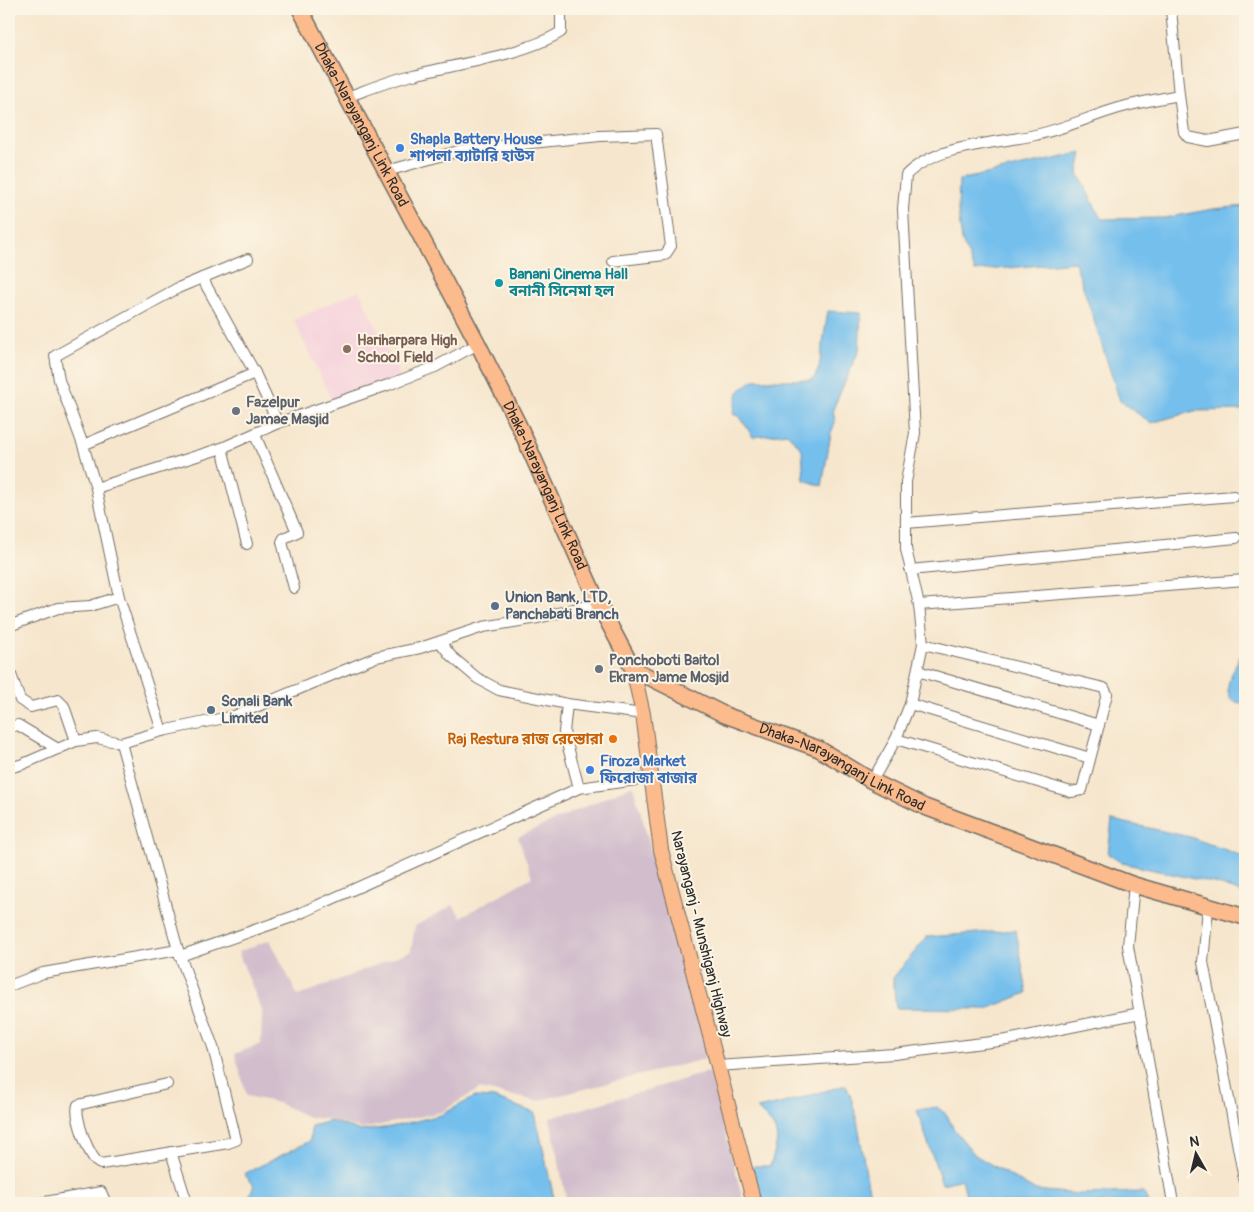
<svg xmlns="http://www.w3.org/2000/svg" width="1254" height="1212" viewBox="0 0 1254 1212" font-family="Pangolin,'Noto Sans Bengali',sans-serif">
  <rect width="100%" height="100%" fill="#fcf5e5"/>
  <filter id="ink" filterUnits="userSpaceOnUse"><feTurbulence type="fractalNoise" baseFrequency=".02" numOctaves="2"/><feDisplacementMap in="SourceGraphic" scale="10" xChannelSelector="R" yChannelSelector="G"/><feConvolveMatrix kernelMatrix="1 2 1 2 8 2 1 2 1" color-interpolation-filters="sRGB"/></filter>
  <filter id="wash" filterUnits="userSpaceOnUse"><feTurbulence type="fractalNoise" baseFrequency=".0096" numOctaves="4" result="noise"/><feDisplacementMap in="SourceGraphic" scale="20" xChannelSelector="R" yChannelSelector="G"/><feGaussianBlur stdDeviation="1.12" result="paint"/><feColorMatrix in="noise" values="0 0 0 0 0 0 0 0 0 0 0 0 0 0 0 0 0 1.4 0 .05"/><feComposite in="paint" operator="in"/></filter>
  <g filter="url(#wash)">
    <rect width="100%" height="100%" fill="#f6e6cd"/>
    <polygon fill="#f5cfdb" points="359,290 400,377 335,408 294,320"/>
    <g fill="#d1bdcc">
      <polygon points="633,785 709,1058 537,1101 479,1089 441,1112 362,1129 328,1119 310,1118 278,1103 247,1096 235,1054 261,1044 262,1011 238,952 270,940 298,996 411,951 415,926 453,905 461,917 532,877 518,837"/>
      <polygon points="709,1072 744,1203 567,1203 550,1118"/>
    </g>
    <g fill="#74bfed" stroke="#50758c">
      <polygon points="1082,153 1078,173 1101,219 1165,218 1213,209 1245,206 1245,410 1194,411 1151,423 1120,401 1075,262 975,271 962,241 958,212 959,180"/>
      <polygon points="828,311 861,313 859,350 833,409 835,422 831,433 822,486 804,480 802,449 787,433 753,437 740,417 733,414 738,392 753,380 813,380 819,368"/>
      <path d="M1245,654V705L1231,700C1222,682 1235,673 1239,656Z"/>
      <polygon points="1112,820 1190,837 1245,857 1245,895 1222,885 1122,863 1108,854"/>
      <polygon points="1016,930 1027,993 987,1009 896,1008 893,978 927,937"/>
      <path d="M846,1085C862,1121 861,1160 871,1198L869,1203H765L753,1180V1166H770C780,1137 781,1131 757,1109C788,1103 816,1093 846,1085Z"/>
      <polygon points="475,1097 494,1098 535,1113 555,1203 246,1203 254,1185 244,1174 310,1141 311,1126 331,1121 361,1131 391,1127 441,1115"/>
      <polygon points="937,1107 947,1115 953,1128 975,1155 1034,1190 1080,1194 1143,1192 1149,1203 968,1203 962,1179 942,1184 917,1110"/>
    </g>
  </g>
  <g filter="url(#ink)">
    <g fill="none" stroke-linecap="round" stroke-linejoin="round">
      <g stroke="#726c64" stroke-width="12">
        <g id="minor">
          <polyline points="1179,95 1184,132 1188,137 1208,141 1245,134"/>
          <path d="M347,97C369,89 391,80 413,75C457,64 524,55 561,32V9"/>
          <polyline points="387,171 462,150 600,136 656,134 671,246 665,255 613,261"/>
          <polyline points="202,278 248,259"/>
          <polyline points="255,373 278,423"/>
          <polyline points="255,435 297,532 284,538 282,542 294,588"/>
          <polyline points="83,445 255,373 202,278 178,288 55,356 59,380 83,445 96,488"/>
          <polyline points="222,448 247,544"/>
          <polyline points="906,523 1234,496"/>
          <polyline points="910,570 1236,538"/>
          <polyline points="919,605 1245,580"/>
          <polyline points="9,626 58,608 90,606 119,597"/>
          <polyline points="440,642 451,656 477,678 499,690 567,704 643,714"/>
          <polyline points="9,669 20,700 31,707 58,700 64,706 76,741"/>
          <polyline points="918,671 1099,725"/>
          <polyline points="567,704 564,732 579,788"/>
          <polyline points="910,704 1090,758"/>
          <polyline points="9,727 18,725 58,749"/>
          <polyline points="162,731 119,597 96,488 222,448 278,423 388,385 435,367 478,344"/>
          <polyline points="896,739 1071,792 1082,790 1107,694 1104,688 923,644"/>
          <path d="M121,743L178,950L213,1047L236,1140L228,1143L101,1164C89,1161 74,1115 78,1105L167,1084"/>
          <polyline points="9,768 23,764 76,741 97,738 121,743 162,731 234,716 376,657 420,648 483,627 538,618 598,603"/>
          <path d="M872,781L896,739L910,704L923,644L919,605L906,549V482L915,433L903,209L906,175C937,144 995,144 1035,135C1064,129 1091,116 1119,108C1139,102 1159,99 1179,95L1171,9"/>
          <polyline points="1134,885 1128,946 1173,1203"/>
          <polyline points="1208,908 1203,962 1245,1184"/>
          <polyline points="180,956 292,917 579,788 650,778"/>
          <polyline points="9,986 43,973 178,950"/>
          <polyline points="717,1066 894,1054 1007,1040 1140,1013"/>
          <polyline points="171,1152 187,1203"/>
          <polyline points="40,1203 101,1192 106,1203"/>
        </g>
      </g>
      <g stroke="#726c64" stroke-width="16">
        <polyline id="major" points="633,669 643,714 661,850 754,1203"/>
      </g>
      <g stroke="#726c64" stroke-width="18">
        <g id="highway">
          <path id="s1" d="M300,9L478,344L521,430L598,603L633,669L725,715L819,749L872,781L925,807L1134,885L1245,917"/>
        </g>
      </g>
      <use href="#minor" stroke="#fff" stroke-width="10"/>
      <use href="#major" stroke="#fbbb8c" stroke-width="14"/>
      <use href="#highway" stroke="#fbbb8c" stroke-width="15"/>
    </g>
  </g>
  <g fill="#3f7fe0" stroke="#fcf5e5" stroke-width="2">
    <circle cx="400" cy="148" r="5"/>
    <circle cx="590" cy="770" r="5"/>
  </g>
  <circle fill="#0f9aa8" stroke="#fcf5e5" stroke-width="2" cx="499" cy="283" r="5"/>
  <circle fill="#8d6e63" stroke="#fcf5e5" stroke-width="2" cx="347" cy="349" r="5"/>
  <g fill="#6b7280" stroke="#fcf5e5" stroke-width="2">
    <circle cx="236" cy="411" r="5"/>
    <circle cx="599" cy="669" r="5"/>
  </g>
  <g fill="#5c6f8a" stroke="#fcf5e5" stroke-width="2">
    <circle cx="495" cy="606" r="5"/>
    <circle cx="211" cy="710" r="5"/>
  </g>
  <circle fill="#e8710a" stroke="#fcf5e5" stroke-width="2" cx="613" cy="739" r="5"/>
  <g text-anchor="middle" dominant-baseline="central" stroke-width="4" stroke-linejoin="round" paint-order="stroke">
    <g font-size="15" fill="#2b2b2b" stroke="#fcf5e5">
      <text stroke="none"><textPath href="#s1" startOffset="131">Dhaka-Narayanganj Link Road</textPath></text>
      <text stroke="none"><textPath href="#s1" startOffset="536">Dhaka-Narayanganj Link Road</textPath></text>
      <text stroke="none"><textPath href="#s1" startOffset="971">Dhaka-Narayanganj Link Road</textPath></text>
      <text transform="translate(701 934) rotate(76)">Narayanganj - Munshiganj Highway</text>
    </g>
    <g font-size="15" font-weight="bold" fill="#366cbe" stroke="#fcf5e5" text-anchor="start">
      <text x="410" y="139">Shapla Battery House<tspan x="410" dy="17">শাপলা ব্যাটারি হাউস</tspan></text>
      <text x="600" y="761">Firoza Market<tspan x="600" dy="17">ফিরোজা বাজার</tspan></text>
    </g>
    <g font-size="15" font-weight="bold" fill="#0d838f" stroke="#fcf5e5" text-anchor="start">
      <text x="509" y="274">Banani Cinema Hall<tspan x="509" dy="17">বনানী সিনেমা হল</tspan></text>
    </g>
    <g font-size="15" font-weight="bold" fill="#785e54" stroke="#fcf5e5" text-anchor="start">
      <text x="357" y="340">Hariharpara High<tspan x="357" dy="17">School Field</tspan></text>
    </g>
    <g font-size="15" font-weight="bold" fill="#5b616d" stroke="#fcf5e5" text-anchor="start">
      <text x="246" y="402">Fazelpur<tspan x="246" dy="17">Jamae Masjid</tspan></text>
      <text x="609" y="660">Ponchoboti Baitol<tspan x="609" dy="17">Ekram Jame Mosjid</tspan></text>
    </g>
    <g font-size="15" font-weight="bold" fill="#4e5e75" stroke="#fcf5e5" text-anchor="start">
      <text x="505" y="597">Union Bank, LTD,<tspan x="505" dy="17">Panchabati Branch</tspan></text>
      <text x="221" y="701">Sonali Bank<tspan x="221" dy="17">Limited</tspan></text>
    </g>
    <g font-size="15" font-weight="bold" fill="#c56008" stroke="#fcf5e5" text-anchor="end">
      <text x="603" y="739">Raj Restura রাজ রেস্তোরা</text>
    </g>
  </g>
  <rect width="1254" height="1212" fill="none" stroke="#fcf5e5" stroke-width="30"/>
  <g transform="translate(1196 1154) rotate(352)" stroke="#fcf5e5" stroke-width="4" paint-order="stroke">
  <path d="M0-4L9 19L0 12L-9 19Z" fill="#2b2b2b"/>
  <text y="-8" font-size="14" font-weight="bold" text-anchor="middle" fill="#2b2b2b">N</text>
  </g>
</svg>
